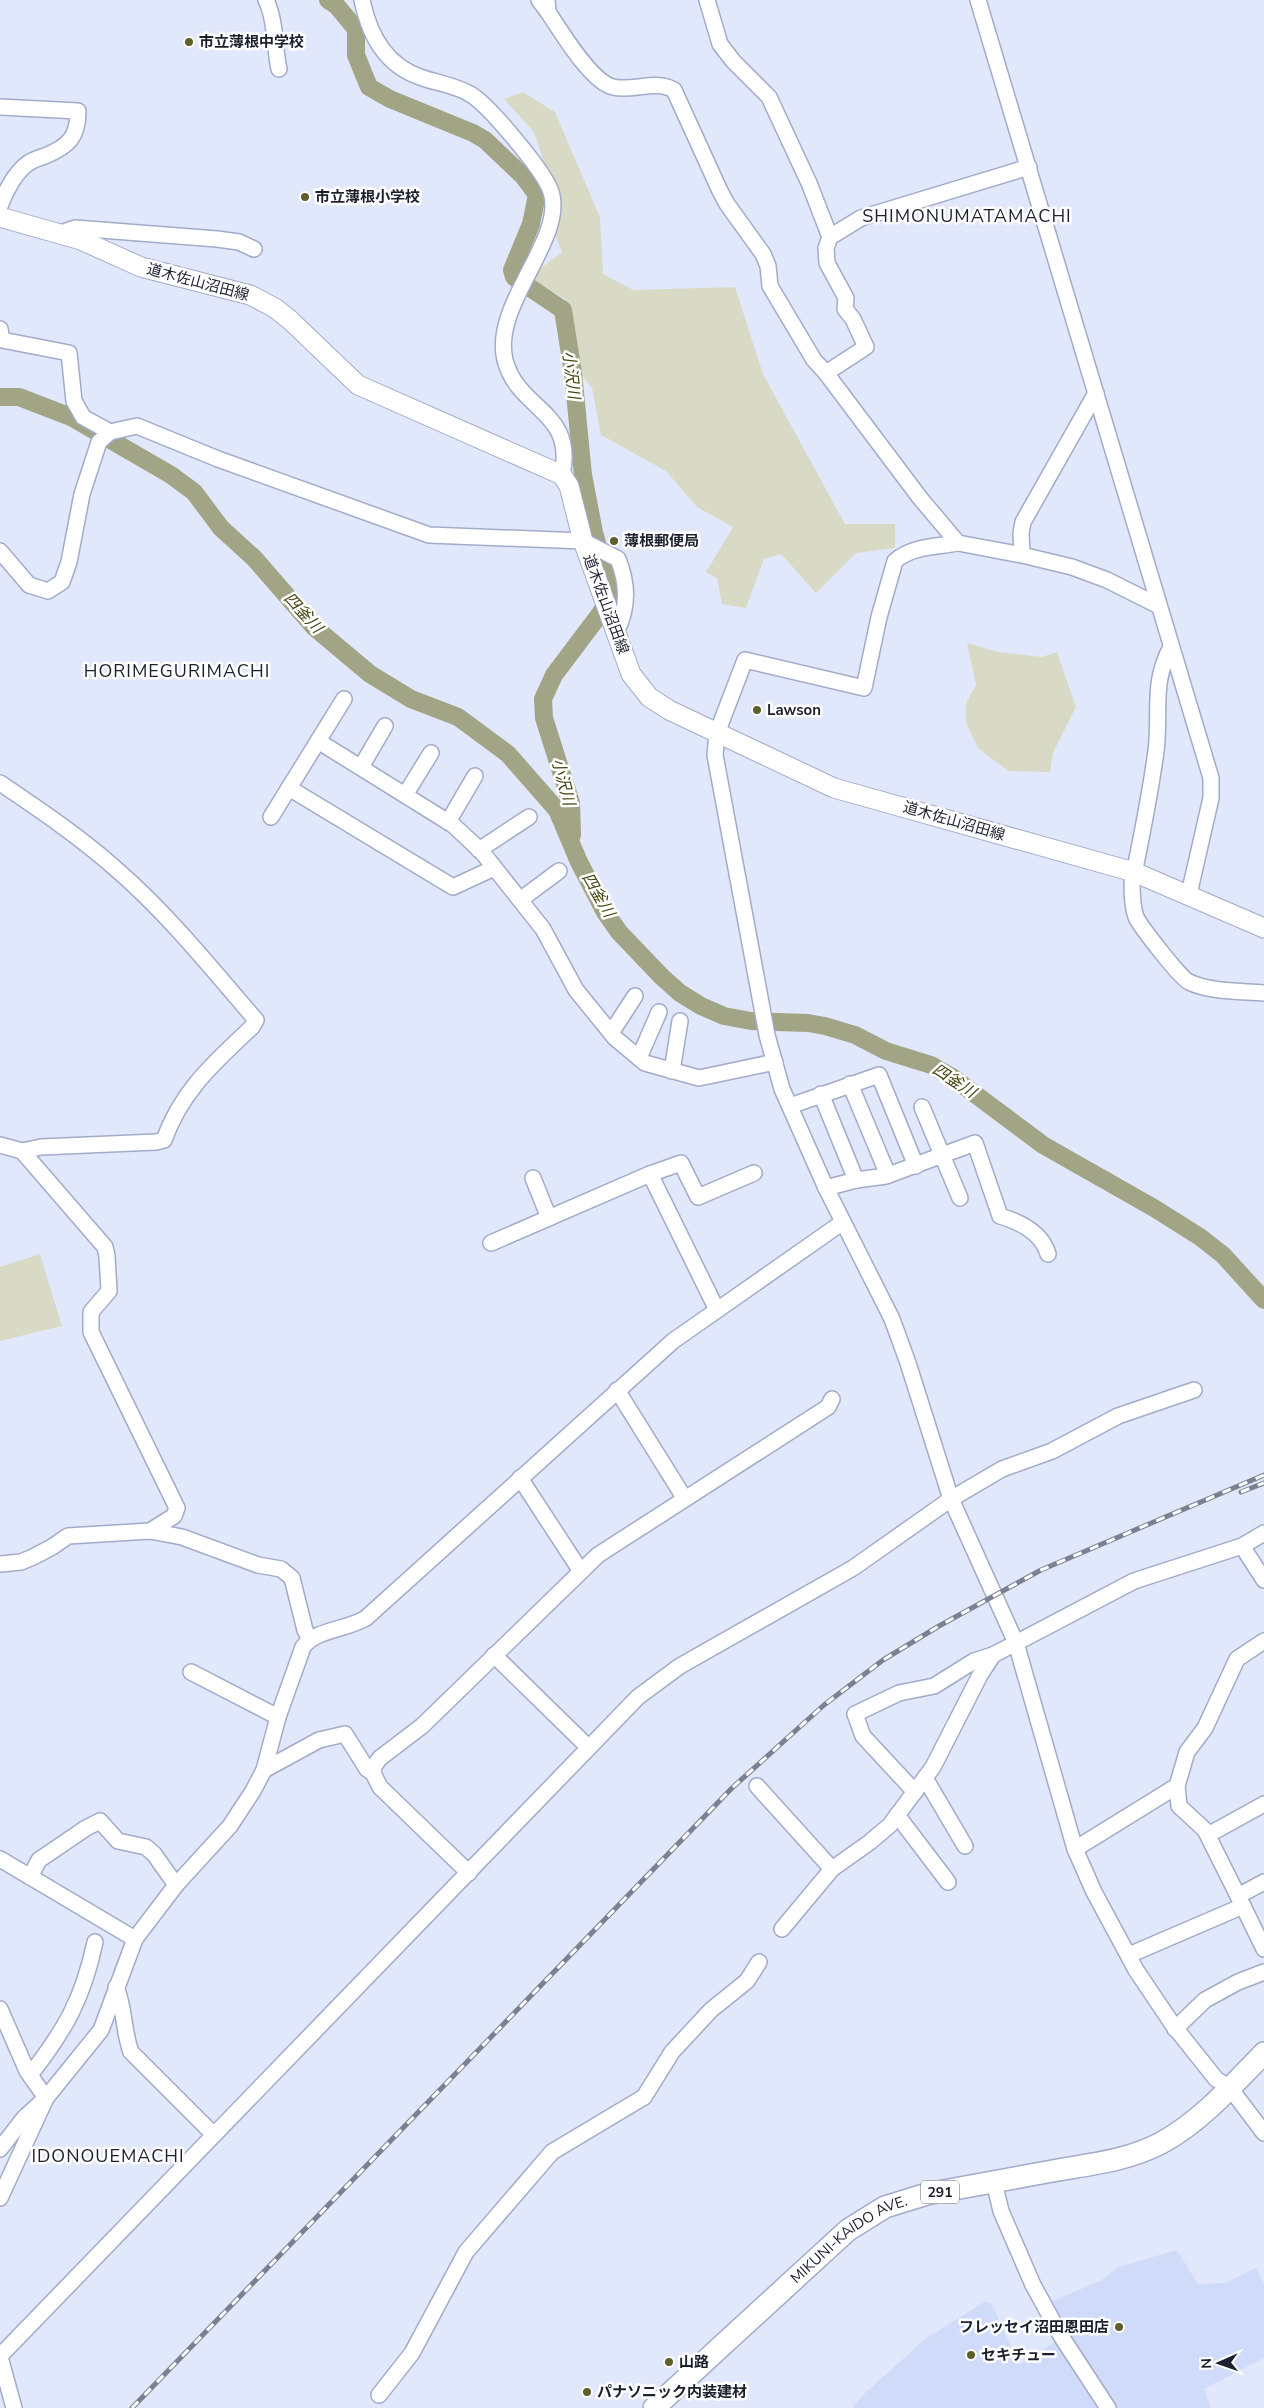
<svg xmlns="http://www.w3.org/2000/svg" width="1264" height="2408" viewBox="0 0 1264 2408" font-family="'Nunito Sans','Noto Sans JP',sans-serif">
  <rect width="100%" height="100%" fill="#e2e8fc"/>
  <g fill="#d0dbfa">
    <polygon points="1177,2250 1198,2284 1225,2283 1256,2268 1264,2284 1264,2358 1204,2389 1211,2408 1116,2408 1048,2303 1100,2281 1118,2267"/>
    <polygon points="986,2301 992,2304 1019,2365 1058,2340 1100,2408 852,2408 864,2394 925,2339"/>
  </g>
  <g fill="#d9dac5">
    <polygon points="523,92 555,112 600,217 603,274 633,290 735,287 763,374 845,524 895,524 895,548 856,553 816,593 781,554 764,559 746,608 722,604 717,578 706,572 733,527 697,507 666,471 601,435 592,388 570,360 565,299 529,277 562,252 551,225 550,181 534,132 504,99"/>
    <polygon points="967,643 998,652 1042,657 1057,652 1076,707 1053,753 1050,772 1008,771 978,748 966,723 966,703 976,685"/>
    <polygon points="40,1254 62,1326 0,1341 0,1267"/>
  </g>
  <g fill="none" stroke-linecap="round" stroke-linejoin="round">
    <g stroke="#a2a486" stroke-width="18">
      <polyline points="328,0 336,5 356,29 356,55 369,87 390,99 473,133 485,140 523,176 537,195 531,224 512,270 514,277 563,310 573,373 583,475 594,532 611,595 600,614 554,675 543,699 544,718 571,803 572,835"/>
      <polyline points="0,397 19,397 71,417 171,475 194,492 221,528 254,558 314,627 370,674 411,699 458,717 508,754 557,810 579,862 605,912 619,932 662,977 680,993 701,1006 724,1016 751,1021 808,1023 825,1026 855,1035 886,1051 931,1065 952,1077 1043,1145 1154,1208 1200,1237 1223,1255 1264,1300"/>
    </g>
    <g stroke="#a1abca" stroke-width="18">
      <g id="minor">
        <path d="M266,0C276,21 274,46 279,69"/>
        <path d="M362,0C369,34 385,65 420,77C436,83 455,85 470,94C489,105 541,168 550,189C569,237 491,303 505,360C518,411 576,410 562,475"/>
        <polyline points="539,0 548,12 547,0"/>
        <polyline points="707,0 720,44 733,61 769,97 809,183 830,237"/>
        <polyline points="978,0 1211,778 1211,798 1189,894"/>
        <path d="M548,12C560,30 591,82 613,87C633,92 655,79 674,90L720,191L727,204L763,254L768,266L770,286L814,360L826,373L920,498L958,543L1022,555L1072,567L1107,580L1159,606"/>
        <path d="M0,107L78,111C78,137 69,146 45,156C39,158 32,160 27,164C15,173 5,192 0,206"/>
        <polyline points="61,233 75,228 217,239 239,242 254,249"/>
        <polyline points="0,329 2,340 69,353 74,401 83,417 110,432"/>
        <polyline points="826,373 866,347 853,319 845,309 846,298 827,263 826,248 830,237 861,218 1029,167"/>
        <path d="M958,543C936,547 912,546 895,561L879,617L864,688L745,660L717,733L715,755L767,1035L782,1089L826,1188L892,1319L908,1363L951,1499L1016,1643L1075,1849L1094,1892L1136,1970L1173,2025L1216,2079L1230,2088L1264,2133"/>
        <path d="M0,551L29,585L48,591L62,582L69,562L82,494L99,442L110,432L137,426L218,459L429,535L583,541L618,559C628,584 629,608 616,632"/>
        <polyline points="1022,555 1021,533 1023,522 1096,393"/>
        <path d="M1171,647C1151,684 1161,711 1156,751C1150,795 1141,840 1132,883C1132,894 1132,906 1136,917C1140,926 1181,979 1189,982C1210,992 1240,991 1264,993"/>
        <polyline points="318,741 453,825 482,852 543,929 576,990 615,1038 645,1063 699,1078 775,1062"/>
        <polyline points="361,767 385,726"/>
        <path d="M0,783C40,810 80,837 116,869C168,914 211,968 256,1020L252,1027C215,1062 182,1090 164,1140L156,1142L41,1147L22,1151L0,1145"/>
        <polyline points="289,788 453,887 494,868"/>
        <polyline points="405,795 431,753"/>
        <polyline points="271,817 344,699"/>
        <polyline points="448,822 475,776"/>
        <polyline points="479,850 529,817"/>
        <polyline points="520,900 559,871"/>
        <polyline points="611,1033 635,996"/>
        <polyline points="639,1058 659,1012"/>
        <polyline points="672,1071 680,1021"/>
        <polyline points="850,1084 888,1175"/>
        <polyline points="821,1094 856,1180"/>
        <polyline points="790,1106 879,1075 916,1166"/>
        <polyline points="922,1107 960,1198"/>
        <polyline points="22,1151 105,1247 107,1256 109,1291 91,1312 91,1332 177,1508 174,1516 150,1531"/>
        <polyline points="650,1174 681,1163 698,1197 754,1173"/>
        <polyline points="533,1178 549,1218"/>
        <path d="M826,1188L856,1180L886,1176L975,1143L1000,1216C1020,1222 1042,1233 1048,1254"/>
        <polyline points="491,1243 650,1174 717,1310"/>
        <polyline points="617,1390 685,1499"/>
        <polyline points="520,1478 580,1570"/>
        <polyline points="1242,1546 1264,1580"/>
        <polyline points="0,1564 21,1562 33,1557 52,1547 68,1536 150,1531 182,1537 258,1565 281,1569 292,1578 305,1630 309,1638"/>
        <polyline points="494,1655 588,1747"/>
        <polyline points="191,1672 278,1717"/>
        <polyline points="264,1770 319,1740 345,1734 367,1769 373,1773"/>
        <polyline points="925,1778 965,1846"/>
        <polyline points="757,1786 832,1869"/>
        <polyline points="915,1792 863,1736 855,1714 899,1693 934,1686 974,1661 993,1655"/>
        <polyline points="897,1815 948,1882"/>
        <polyline points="1208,1835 1264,1804"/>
        <polyline points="1075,1849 1177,1786 1187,1752 1205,1728 1237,1659 1264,1641"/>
        <polyline points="0,1859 135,1939"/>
        <polyline points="469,1873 380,1787 373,1773 374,1766 380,1758 422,1726 598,1555 828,1407 832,1399"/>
        <polyline points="30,1877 39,1860 86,1828 100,1821 118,1841 146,1847 154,1854 176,1885"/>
        <polyline points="1238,1896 1264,1882"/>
        <polyline points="1243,1906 1264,1949"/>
        <polyline points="782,1929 832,1869 870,1842 890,1825 933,1767 980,1675 993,1655 1134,1581 1242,1546 1264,1533"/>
        <polyline points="1129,1955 1243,1906 1205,1830 1179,1806 1177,1786"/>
        <path d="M116,1987C125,2008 123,2031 131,2052L214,2135"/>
        <polyline points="0,2009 27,2071 46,2098 24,2118 0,2149"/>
        <polyline points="1175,2029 1205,2000 1238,1982 1264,1972"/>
        <path d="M30,2075C65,2030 83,1999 95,1942"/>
        <polyline points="994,2182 1001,2211 1033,2285 1061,2336 1108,2408"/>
        <path d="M0,2198L46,2098L101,2030L135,1939L176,1885L230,1826L253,1791L264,1770L278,1717L303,1647C316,1629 347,1630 366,1618L673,1341L843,1222"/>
        <polyline points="0,2356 638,1697 680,1666 853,1568 951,1499 1002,1469 1052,1451 1118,1416 1194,1390"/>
        <polyline points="0,2357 14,2408"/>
        <polyline points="379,2395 412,2353 466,2252 552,2152 644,2097 672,2052 711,2010 747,1981 759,1962"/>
      </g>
    </g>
    <g stroke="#a1abca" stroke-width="21">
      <polyline id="major" points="0,217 81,240 141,267 250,295 275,308 290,320 358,385 562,475 569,486 583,541 631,674 649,697 669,710 834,788 1134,872 1264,928"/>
    </g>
    <g stroke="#a1abca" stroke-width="24">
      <g id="highway">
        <path id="s1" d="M654,2408L848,2230L885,2207L927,2194C971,2186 1014,2178 1058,2170C1093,2164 1129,2160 1161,2143C1200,2122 1233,2085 1264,2053"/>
      </g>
    </g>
    <use href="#minor" stroke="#fff" stroke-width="15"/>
    <use href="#major" stroke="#fff" stroke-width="19"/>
    <use href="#highway" stroke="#fff" stroke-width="21"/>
    <g stroke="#7c8191" stroke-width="5">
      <g id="rail">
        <polyline points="1241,1492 1264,1483"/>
        <polyline points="132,2408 732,1788 824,1705 883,1660 939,1626 1041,1570 1264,1475"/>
      </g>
    </g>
    <use href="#rail" stroke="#fff" stroke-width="3" stroke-dasharray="9" stroke-linecap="butt"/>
  </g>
  <g fill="#5d5f2c" stroke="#fff" stroke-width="2">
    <circle cx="189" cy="42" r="5"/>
    <circle cx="305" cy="197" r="5"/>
    <circle cx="614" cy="541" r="5"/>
    <circle cx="757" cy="710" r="5"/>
    <circle cx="1119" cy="2327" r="5"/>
    <circle cx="971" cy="2355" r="5"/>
    <circle cx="669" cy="2362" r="5"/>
    <circle cx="587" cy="2392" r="5"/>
  </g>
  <g text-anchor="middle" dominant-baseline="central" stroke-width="5" stroke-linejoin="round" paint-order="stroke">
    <rect fill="#fff" stroke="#60636b" stroke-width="1" x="921" y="2180.5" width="38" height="23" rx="4"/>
    <g font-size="14" font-weight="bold" fill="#1c202c">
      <text x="940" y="2192">291</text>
    </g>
    <g font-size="15" font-weight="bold" fill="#1c202c" stroke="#fff" text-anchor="start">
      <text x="199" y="42">市立薄根中学校</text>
      <text x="315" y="197">市立薄根小学校</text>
      <text x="624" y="541">薄根郵便局</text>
      <text x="767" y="710">Lawson</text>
      <text x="1109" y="2327" text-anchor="end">フレッセイ沼田恩田店</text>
      <text x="981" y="2355">セキチュー</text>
      <text x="679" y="2362">山路</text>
      <text x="597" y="2392">パナソニック内装建材</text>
    </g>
    <g font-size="15" fill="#1c202c" stroke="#fff">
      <text transform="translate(198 282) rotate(15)">道木佐山沼田線</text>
      <text transform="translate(606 604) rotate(70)">道木佐山沼田線</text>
      <text transform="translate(954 821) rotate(16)">道木佐山沼田線</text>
      <text stroke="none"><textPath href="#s1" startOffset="259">MIKUNI-KAIDO AVE.</textPath></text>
    </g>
    <g font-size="16" font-style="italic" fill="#444410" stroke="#fff">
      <text transform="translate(571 375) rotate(83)">小沢川</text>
      <text transform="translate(303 613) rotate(47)">四釜川</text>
      <text transform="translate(563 782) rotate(75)">小沢川</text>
      <text transform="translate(598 895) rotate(60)">四釜川</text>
      <text transform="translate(954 1081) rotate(33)">四釜川</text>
    </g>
    <g font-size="18" letter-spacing="1" fill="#1c202c" stroke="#fff">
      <text x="967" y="216">SHIMONUMATAMACHI</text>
      <text x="177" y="671">HORIMEGURIMACHI</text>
      <text x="108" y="2156">IDONOUEMACHI</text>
    </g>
  </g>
  <g transform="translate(1219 2363) rotate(268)" stroke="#ffffff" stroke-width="4" paint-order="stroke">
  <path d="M0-4L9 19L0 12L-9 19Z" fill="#1c202c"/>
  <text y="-8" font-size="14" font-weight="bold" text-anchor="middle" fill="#1c202c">N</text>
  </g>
</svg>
